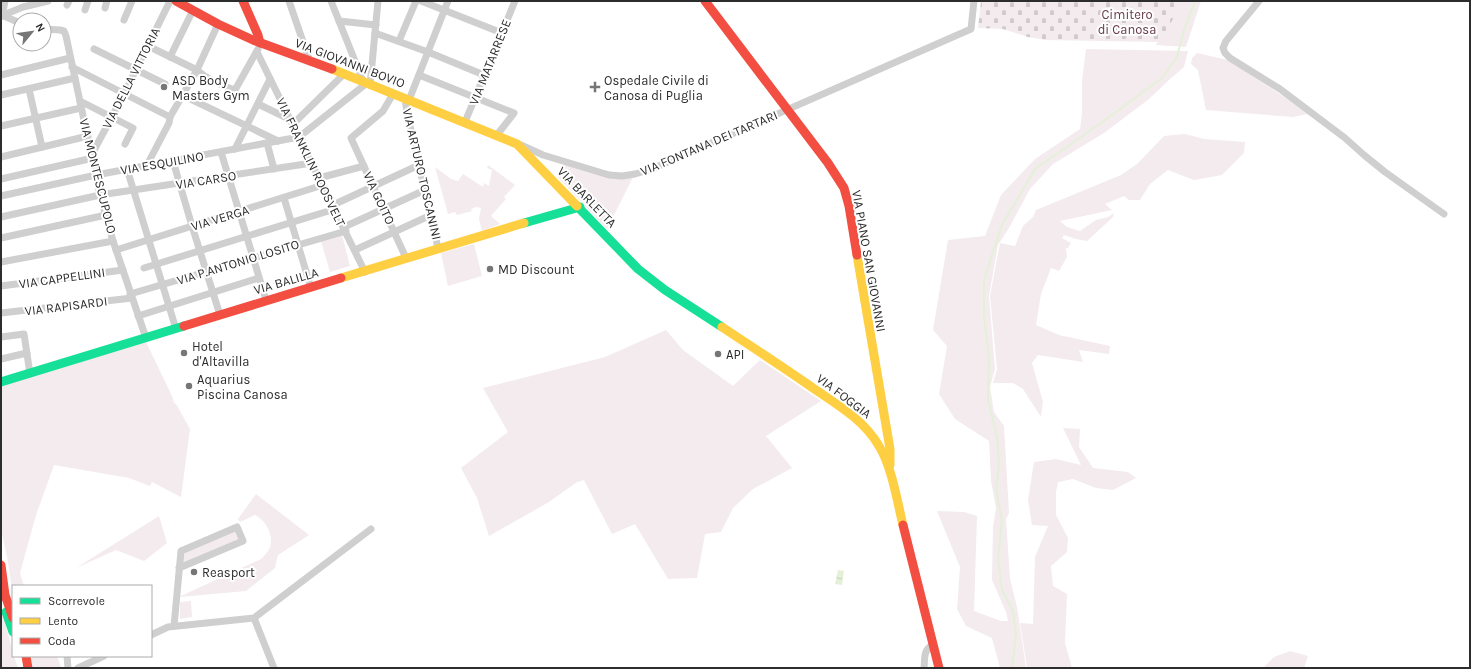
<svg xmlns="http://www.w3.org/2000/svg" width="1471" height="669" viewBox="0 0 1471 669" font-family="Karla,sans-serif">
  <defs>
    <pattern id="cemetery-stones" width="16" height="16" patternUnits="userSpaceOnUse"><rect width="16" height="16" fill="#f3ebee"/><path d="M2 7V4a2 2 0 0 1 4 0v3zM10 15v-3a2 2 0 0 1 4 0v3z" fill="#d1cacc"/></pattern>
    <pattern id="water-ripples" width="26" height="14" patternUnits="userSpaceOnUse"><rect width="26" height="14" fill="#e4f0d8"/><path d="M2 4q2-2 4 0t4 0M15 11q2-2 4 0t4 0" fill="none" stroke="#c4ceba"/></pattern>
  </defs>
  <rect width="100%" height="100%" fill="#fff"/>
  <g fill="#f3ebee">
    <polygon points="1184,1 1201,1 1186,47 1156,45"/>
    <polygon points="1086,49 1188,51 1184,67 1169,80 1149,99 1104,133 1053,164 1030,189 1009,228 998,245 989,296 995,369 990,387 994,412 1004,426 1009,513 1006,519 1010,579 1017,607 1026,668 1000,668 992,638 966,626 957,609 960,567 937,511 964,512 977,516 974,611 1001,621 1008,621 1006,612 992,580 993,527 996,508 991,481 989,441 955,419 939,394 947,346 933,330 948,240 985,236 1001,195 1035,159 1080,129 1082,114 1082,81"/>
    <polygon points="1197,53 1228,60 1301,108 1308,114 1293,117 1206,110 1198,70 1191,64 1192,58"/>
    <polygon points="1185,134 1204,139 1245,142 1244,153 1222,175 1194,180 1168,170 1150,184 1140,200 1129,200 1124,196 1105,204 1112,210 1060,221 1067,227 1080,231 1096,220 1108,217 1114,213 1113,217 1087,241 1076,239 1064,235 1062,238 1071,243 1068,248 1066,248 1067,257 1059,271 1051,268 1041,294 1036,325 1059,335 1110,346 1109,354 1079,350 1083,362 1038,355 1032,363 1043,402 1041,417 1023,389 1013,383 993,383 997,369 990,296 1000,243 1015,246 1023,226 1033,217 1036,210 1121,175 1137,164 1164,136"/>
    <polygon points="565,162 633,177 607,229 557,176"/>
    <polygon points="488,165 515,185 504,197 506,199 491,216 500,224 482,231 479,219 481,208 476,207 471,209 472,211 457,215 455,212 448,214 435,167 451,179 458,181 463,174 483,187 484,183 489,186 492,170 487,168"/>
    <polygon points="342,235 350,266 330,272 321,241"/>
    <polygon points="474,244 482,276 448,286 441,253"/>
    <polygon points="666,330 683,350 733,386 760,360 821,401 766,436 792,468 753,489 733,508 721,532 705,534 697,578 668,579 635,524 612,534 584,480 577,482 549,502 489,536 477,498 461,468 508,432 483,388 605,357"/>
    <polygon points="146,342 172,396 174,403 176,404 190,429 181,497 152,482 150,486 129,478 54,465 36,515 20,573 24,586 13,586 13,597 8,562 1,529 1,386"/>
    <polygon points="1063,428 1080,429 1079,447 1093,468 1128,472 1136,478 1113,490 1096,488 1073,479 1058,482 1056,492 1056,515 1068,538 1067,552 1051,566 1053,586 1067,594 1065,643 1072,668 1027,668 1020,623 1033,624 1035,557 1048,526 1032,525 1028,500 1034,462 1056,459 1081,465"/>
    <path d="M256,494L309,535L278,555L275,568L246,591L180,597L181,596L261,559C265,555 271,549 271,542C272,532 264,519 255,515L240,522L238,519Z"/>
    <polygon points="159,516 167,543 144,561 116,550 76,568"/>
    <polygon points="235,530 239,540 183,563 184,552"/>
    <polygon points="191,601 192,617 180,619 180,602"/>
    <polygon points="1,609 13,652 13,656 14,656 18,668 3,668 1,664"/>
    <polygon points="1290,651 1308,656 1304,668 1263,668 1274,657"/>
    <polygon points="31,656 57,656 61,667 33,668"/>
  </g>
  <polygon fill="url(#cemetery-stones)" points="981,1 1184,1 1159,42 1046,40 1028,37 1003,29 978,28"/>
  <polygon fill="url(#water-ripples)" points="838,570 844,571 842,585 835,584"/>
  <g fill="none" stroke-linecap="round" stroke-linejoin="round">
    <polyline stroke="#e4f0d8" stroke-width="2" points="1012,668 1016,635 1013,611 1002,590 998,558 1002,521 996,490 999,463 997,437 988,400 989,358 984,317 984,279 1002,225 1035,169 1101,123 1162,78 1177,57 1184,30 1195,1"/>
    <g stroke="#cfcfcf" stroke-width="7">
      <polyline points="289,1 310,62"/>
      <polyline points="331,1 363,81"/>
      <polyline points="421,1 502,33"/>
      <polyline points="1259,1 1226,41 1223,48 1225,53 1230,58 1280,89 1345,138 1364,155 1385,172 1444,214"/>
      <polyline points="67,5 69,1"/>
      <polyline points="105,8 107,1"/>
      <polyline points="85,10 88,1"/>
      <polyline points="1,16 23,7 48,1"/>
      <polyline points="2,16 5,1"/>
      <polyline points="4,16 20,23"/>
      <polyline points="124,20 132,1"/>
      <polyline points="339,21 376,25"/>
      <path d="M218,24L197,70C207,79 222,86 235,90L258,49"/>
      <polyline points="44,29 60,30 64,31 66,36 100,195 113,241 146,338"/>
      <polyline points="375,33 428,52 484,75"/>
      <polyline points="399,41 416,1"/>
      <polyline points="148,46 197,70 170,117"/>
      <polyline points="94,49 165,84"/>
      <polyline points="257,52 365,272"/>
      <polyline points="170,57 193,10"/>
      <polyline points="72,67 170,117 169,123 147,165"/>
      <polyline points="1,75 70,58"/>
      <polyline points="419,75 514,113 497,135"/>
      <polyline points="370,85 378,1"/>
      <polyline points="29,89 42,147"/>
      <polyline points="393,94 383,111 351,138 406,258"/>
      <polyline points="1,95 75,78"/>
      <polyline points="182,95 278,141"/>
      <polyline points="405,99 407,113 438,248"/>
      <polyline points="409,100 448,1"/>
      <polyline points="80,101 133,128 125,144"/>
      <polyline points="258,104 291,120"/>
      <polyline points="465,122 515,1"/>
      <polyline points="293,124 344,74"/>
      <polyline points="1,126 81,108"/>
      <polyline points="267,143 274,169"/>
      <polyline points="521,145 543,155 609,175 622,176 635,174 652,169 971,29 974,1"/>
      <polyline points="235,149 270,79"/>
      <polyline points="221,152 266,300"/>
      <polyline points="92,154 124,94 170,1"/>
      <polyline points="1,157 88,136"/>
      <polyline points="173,161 192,226 220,315"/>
      <polyline points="127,169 176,329"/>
      <polyline points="319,178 364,166"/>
      <polyline points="1,179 93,158"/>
      <polyline points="1,196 96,175 299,137 367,83"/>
      <polyline points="284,198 311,288"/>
      <polyline points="333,205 419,165"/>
      <polyline points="1,217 100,195 312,163"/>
      <polyline points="344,227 425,190"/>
      <polyline points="1,238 106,215"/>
      <polyline points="116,250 323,185"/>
      <polyline points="355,250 431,215"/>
      <polyline points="1,262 113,241"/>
      <polyline points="144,268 335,209"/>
      <polyline points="1,286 123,270"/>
      <polyline points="130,294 346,231"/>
      <polyline points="1,313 132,298"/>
      <polyline points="138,316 259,278"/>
      <polyline points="1,337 24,334 30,374"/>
      <polyline points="1,359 27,353"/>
      <polyline points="254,618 274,668"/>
      <polyline points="174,626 181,551 237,527 243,541 179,568"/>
      <polyline points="151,635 168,627 254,618 371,529"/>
      <polyline points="67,656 68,668"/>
      <polyline points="78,668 104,656"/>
      <path d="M924,668C925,659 923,649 933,645"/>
    </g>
    <g stroke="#16e098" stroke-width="9">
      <polyline points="577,206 638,269 665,290 722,327"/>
      <polyline points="524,223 580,207"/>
      <polyline points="1,382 184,326"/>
      <polyline points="6,612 13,632"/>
    </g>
    <g stroke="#ffcf43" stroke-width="9">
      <polyline points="332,69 517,144 577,206"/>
      <polyline points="857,255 890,449 890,465"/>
      <polyline points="341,278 524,223"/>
      <path d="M722,327C752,347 783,367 813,388C838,405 864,420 879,446C892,467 897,501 903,525"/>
    </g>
    <g stroke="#f24e42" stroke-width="9">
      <polyline points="176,1 218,24 253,40 332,69"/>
      <polyline points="243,1 258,35 260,43"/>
      <polyline points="705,1 828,163 844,188 849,206 857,255"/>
      <polyline points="184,326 341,278"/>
      <polyline points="903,525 939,668"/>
      <polyline points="1,565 5,595 13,618"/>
      <polyline points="26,656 28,668"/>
    </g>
  </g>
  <g fill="#767676" stroke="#fff" stroke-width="1.5">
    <circle cx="164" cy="87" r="4"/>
    <path d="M593 81h4v4h4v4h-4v4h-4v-4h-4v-4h4z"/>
    <circle cx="490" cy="269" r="4"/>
    <circle cx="184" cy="353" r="4"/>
    <circle cx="718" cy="354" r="4"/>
    <circle cx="189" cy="386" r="4"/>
    <circle cx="194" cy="572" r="4"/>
  </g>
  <g text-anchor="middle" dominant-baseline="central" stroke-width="4" stroke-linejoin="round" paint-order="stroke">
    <g font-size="13" fill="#673b4c" stroke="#fff">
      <text x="1127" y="14">Cimitero<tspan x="1127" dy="15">di Canosa</tspan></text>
    </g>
    <g font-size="13" fill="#2d2d2d" stroke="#fff">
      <text transform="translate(490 62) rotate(-68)">VIA MATARRESE</text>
      <text transform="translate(350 63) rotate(21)">VIA GIOVANNI BOVIO</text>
      <text transform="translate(131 78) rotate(-63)">VIA DELLA VITTORIA</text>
      <text transform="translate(709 143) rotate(-23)">VIA FONTANA DEI TARTARI</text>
      <text transform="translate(311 162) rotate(64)">VIA FRANKLIN ROOSVELT</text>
      <text transform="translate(162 163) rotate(-10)">VIA ESQUILINO</text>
      <text transform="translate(422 174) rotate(77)">VIA ARTURO TOSCANINI</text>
      <text transform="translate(98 176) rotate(76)">VIA MONTESCUPOLO</text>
      <text transform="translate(206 180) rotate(-9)">VIA CARSO</text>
      <text transform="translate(587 197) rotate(46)">VIA BARLETTA</text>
      <text transform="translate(379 198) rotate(65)">VIA GOITO</text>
      <text transform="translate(220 218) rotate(-17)">VIA VERGA</text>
      <text transform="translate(869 261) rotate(80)">VIA PIANO SAN GIOVANNI</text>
      <text transform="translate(238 262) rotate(-17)">VIA P.ANTONIO LOSITO</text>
      <text transform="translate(62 278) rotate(-8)">VIA CAPPELLINI</text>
      <text transform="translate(286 281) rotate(-16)">VIA BALILLA</text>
      <text transform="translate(66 306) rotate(-7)">VIA RAPISARDI</text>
      <text transform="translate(844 396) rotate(37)">VIA FOGGIA</text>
    </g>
    <g font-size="13" fill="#2d2d2d" stroke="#fff" text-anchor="start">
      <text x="172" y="80">ASD Body<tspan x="172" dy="15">Masters Gym</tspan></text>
      <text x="604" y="80">Ospedale Civile di<tspan x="604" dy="15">Canosa di Puglia</tspan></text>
      <text x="498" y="269">MD Discount</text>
      <text x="192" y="346">Hotel<tspan x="192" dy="15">d'Altavilla</tspan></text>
      <text x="726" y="354">API</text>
      <text x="197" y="379">Aquarius<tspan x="197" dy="15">Piscina Canosa</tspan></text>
      <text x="202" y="572">Reasport</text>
    </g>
  </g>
  <rect width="1471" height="669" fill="none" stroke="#2d2d2d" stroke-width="4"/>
  <rect x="12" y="585" width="140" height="72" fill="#ffffff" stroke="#ababab"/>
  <rect x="20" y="598" width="20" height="6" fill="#16e098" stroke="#ababab"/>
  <text x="48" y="605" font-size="12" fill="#2d2d2d">Scorrevole</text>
  <rect x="20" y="618" width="20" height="6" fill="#ffcf43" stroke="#ababab"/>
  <text x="48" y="625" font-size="12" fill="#2d2d2d">Lento</text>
  <rect x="20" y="638" width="20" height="6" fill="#f24e42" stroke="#ababab"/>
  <text x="48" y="645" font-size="12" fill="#2d2d2d">Coda</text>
  <g transform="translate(32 32) rotate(61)"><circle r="19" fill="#ffffff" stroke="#ababab"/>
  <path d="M0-3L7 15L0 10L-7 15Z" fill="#767676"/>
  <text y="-6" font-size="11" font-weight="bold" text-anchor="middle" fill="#2d2d2d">N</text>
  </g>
</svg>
